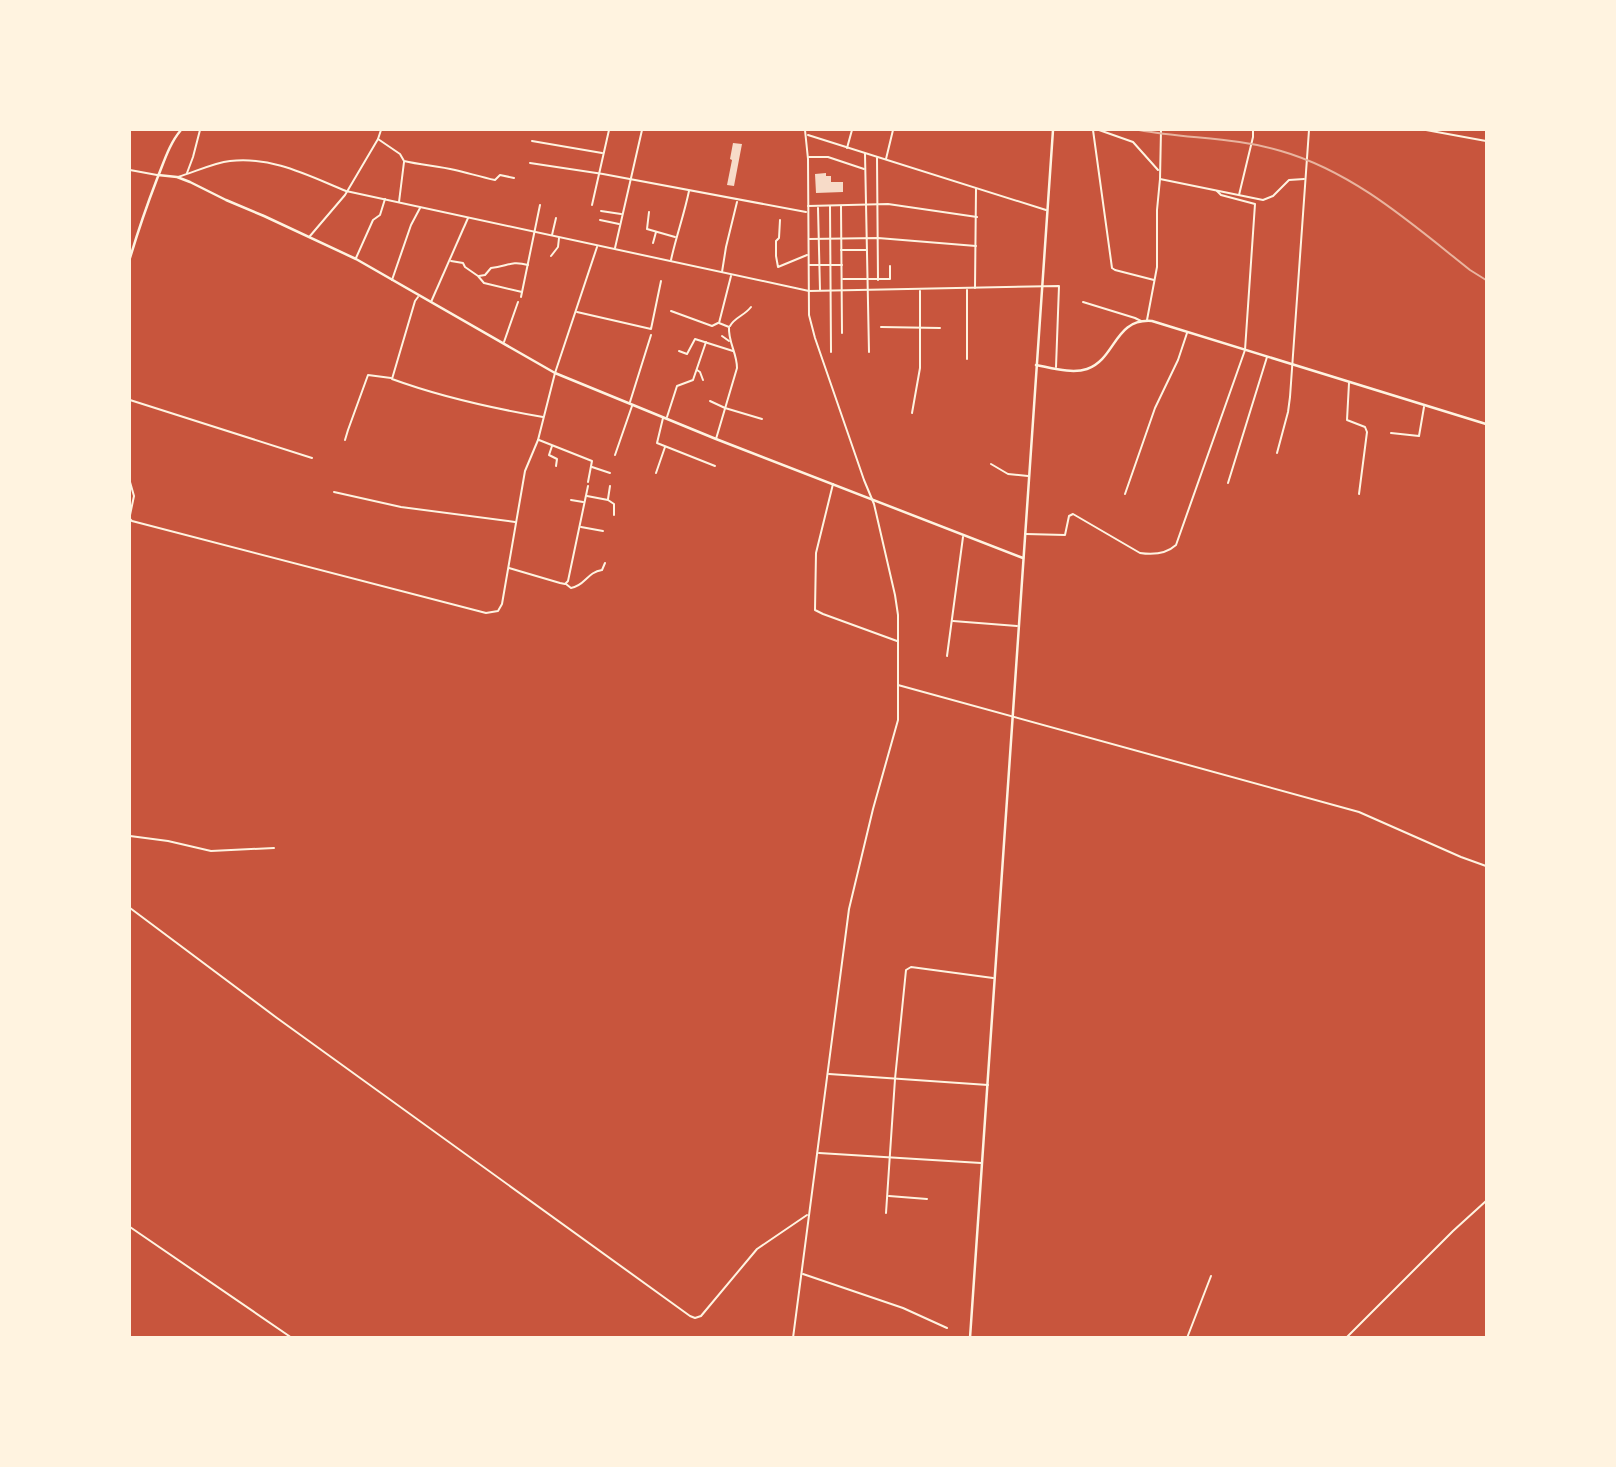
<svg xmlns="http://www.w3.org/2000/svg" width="1616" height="1467" viewBox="0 0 1616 1467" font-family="Figtree,sans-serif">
  <rect width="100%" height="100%" fill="#c8553d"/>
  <g fill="#f7dbc8">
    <polygon points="733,143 742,144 734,186 727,185 732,160 730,159"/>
    <polygon points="826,173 826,176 831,176 831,182 843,182 843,192 816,193 815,174"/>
  </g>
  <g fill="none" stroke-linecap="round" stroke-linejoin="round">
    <g stroke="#fff3e0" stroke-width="2">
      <polyline points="1093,130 1112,268 1115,270 1154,280"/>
      <polyline points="1099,130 1133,142 1158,170"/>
      <polyline points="1426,130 1486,141"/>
      <polyline points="808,135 1046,210"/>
      <path d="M378,139L400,154L404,161C421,165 438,166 455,170C468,173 481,177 495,180L500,175L514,178"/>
      <polyline points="532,141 602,153"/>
      <polyline points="847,148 852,130"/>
      <polyline points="865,154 869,352"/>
      <polyline points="809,157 828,157 864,169"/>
      <polyline points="877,158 878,280"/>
      <polyline points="886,159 893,130"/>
      <polyline points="530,163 603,174 806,212"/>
      <polyline points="130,170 157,175"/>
      <polyline points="187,173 193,157 200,130"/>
      <path d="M178,177C195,172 213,163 230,161C272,156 309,176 346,191L809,291L1059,286L1056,367"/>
      <polyline points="1160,179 1263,200 1273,196 1289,180 1304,179"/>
      <polyline points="1239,195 1253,137 1253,130"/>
      <polyline points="399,202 404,162"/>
      <polyline points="592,205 609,130"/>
      <polyline points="808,206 888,204 977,217"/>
      <polyline points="830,206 831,352"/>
      <polyline points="841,206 842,333"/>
      <polyline points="818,208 820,290"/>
      <polyline points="601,211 621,214"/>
      <polyline points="649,212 647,229 675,237"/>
      <polyline points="600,220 619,224"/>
      <polyline points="780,220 779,238 776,241 776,256 778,267 807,255"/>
      <polyline points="552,235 556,218"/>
      <polyline points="310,236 345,195 378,139 381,130"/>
      <polyline points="809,239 878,238 976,246"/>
      <polyline points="653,243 656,232"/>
      <polyline points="615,248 642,130"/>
      <polyline points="841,250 866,250"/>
      <polyline points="551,256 558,247 559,238"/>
      <polyline points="356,258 373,220 380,215 385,199"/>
      <path d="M671,260C676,237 684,215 689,191"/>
      <polyline points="451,261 463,263 465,267 478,276 484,283 522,292"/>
      <polyline points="809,265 842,265"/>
      <polyline points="722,272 726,247 737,202"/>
      <path d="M479,276L485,275L491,268C507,267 510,260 528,265"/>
      <polyline points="843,279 890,279 890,266"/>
      <polyline points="392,280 411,225 420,208"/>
      <polyline points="975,288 976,189"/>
      <path d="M418,297L415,301L392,379C441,397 491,408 543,417"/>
      <polyline points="521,297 540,205"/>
      <polyline points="431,302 468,218"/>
      <polyline points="1083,302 1135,318 1141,321"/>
      <polyline points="671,311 712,326 718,323"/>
      <polyline points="577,312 651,329 661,281"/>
      <polyline points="1147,320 1157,267 1157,210 1160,179 1161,130"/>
      <path d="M730,326C735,317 744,316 751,307"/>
      <polyline points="881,327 940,328"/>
      <polyline points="722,336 729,341"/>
      <polyline points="504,342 518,302"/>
      <polyline points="679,351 687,354 695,339 733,351"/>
      <polyline points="967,359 967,290"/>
      <polyline points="697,370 700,372 703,380"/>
      <polyline points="1349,383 1347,420 1365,427 1367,432 1359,494"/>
      <polyline points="130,400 312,458"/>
      <polyline points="710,401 725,408 762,419"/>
      <polyline points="630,402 651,335"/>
      <polyline points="912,413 920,368 920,291"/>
      <polyline points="667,417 677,386 693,380 706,342"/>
      <polyline points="663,418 657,443 715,466"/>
      <polyline points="1391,433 1419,436 1424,407"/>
      <path d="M716,439L737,368C737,353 728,342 729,327L719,323L731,276"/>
      <polyline points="345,440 348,430 368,375 391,378"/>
      <polyline points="539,440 592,461 588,482"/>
      <polyline points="552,446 549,455 557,459 556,466"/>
      <polyline points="1277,453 1288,412 1290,397 1309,130"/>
      <polyline points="615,455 632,406"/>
      <polyline points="991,464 1008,474 1028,476"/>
      <polyline points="592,467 610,473"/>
      <polyline points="656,473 665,447"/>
      <polyline points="130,482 134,496 130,515"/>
      <polyline points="1228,483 1267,357"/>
      <polyline points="833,484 816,553 815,610 823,614 897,641"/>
      <polyline points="334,492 401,507 515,522"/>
      <polyline points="1125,494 1155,408 1178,360 1187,333"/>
      <polyline points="587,496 608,500 614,504 614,515"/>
      <polyline points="608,499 610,486"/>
      <polyline points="571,500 583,502"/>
      <polyline points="130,519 132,521 486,613 498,611 502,604 525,471 538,440 555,373 597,247"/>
      <polyline points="581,527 603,531"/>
      <path d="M1026,534L1065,535L1069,516L1073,514L1140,553C1153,555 1166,554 1176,545L1245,350L1255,204L1221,195L1217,191"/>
      <polyline points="509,568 560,583 565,584 568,581 588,486"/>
      <path d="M566,584L571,588C585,586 587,572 602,570L605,563"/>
      <polyline points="953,621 1017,626"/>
      <polyline points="947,656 963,537"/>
      <polyline points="898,685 1359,812 1461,857 1486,866"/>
      <polyline points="130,836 168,841 211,851 274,848"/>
      <polyline points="130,908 277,1018 690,1316 695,1318 701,1316 757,1249 807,1215"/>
      <polyline points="829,1074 988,1085"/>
      <polyline points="819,1153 981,1163"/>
      <polyline points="889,1196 927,1199"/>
      <polyline points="886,1213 895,1079 906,970 911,967 993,978"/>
      <polyline points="130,1227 292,1338"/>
      <polyline points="803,1274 903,1308 947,1328"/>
      <polyline points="793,1338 849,909 873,809 898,720 898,615 895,595 874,504 864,480 815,338 809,315 808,159 805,130"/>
      <polyline points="1187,1338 1211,1276"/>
      <polyline points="1346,1338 1453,1231 1486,1201"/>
    </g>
    <g stroke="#fff3e0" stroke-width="2.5">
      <polyline points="158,175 177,177 190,182 226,200 264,216 356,259 555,373 716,439 1023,558"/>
      <path d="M130,258C138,231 147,205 157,179C164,162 169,144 181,130"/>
      <path d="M1036,365C1052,368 1072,374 1087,369C1116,359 1114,318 1152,321L1486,424"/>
    </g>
    <polyline stroke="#fff3e0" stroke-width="2.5" points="970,1338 1053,130"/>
    <path stroke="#e9b49f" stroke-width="2" d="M1139,130C1186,139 1235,137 1281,151C1354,172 1412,224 1470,270L1486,280"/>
  </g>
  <rect width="1616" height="1467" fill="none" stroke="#fff3e0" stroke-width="262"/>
</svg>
